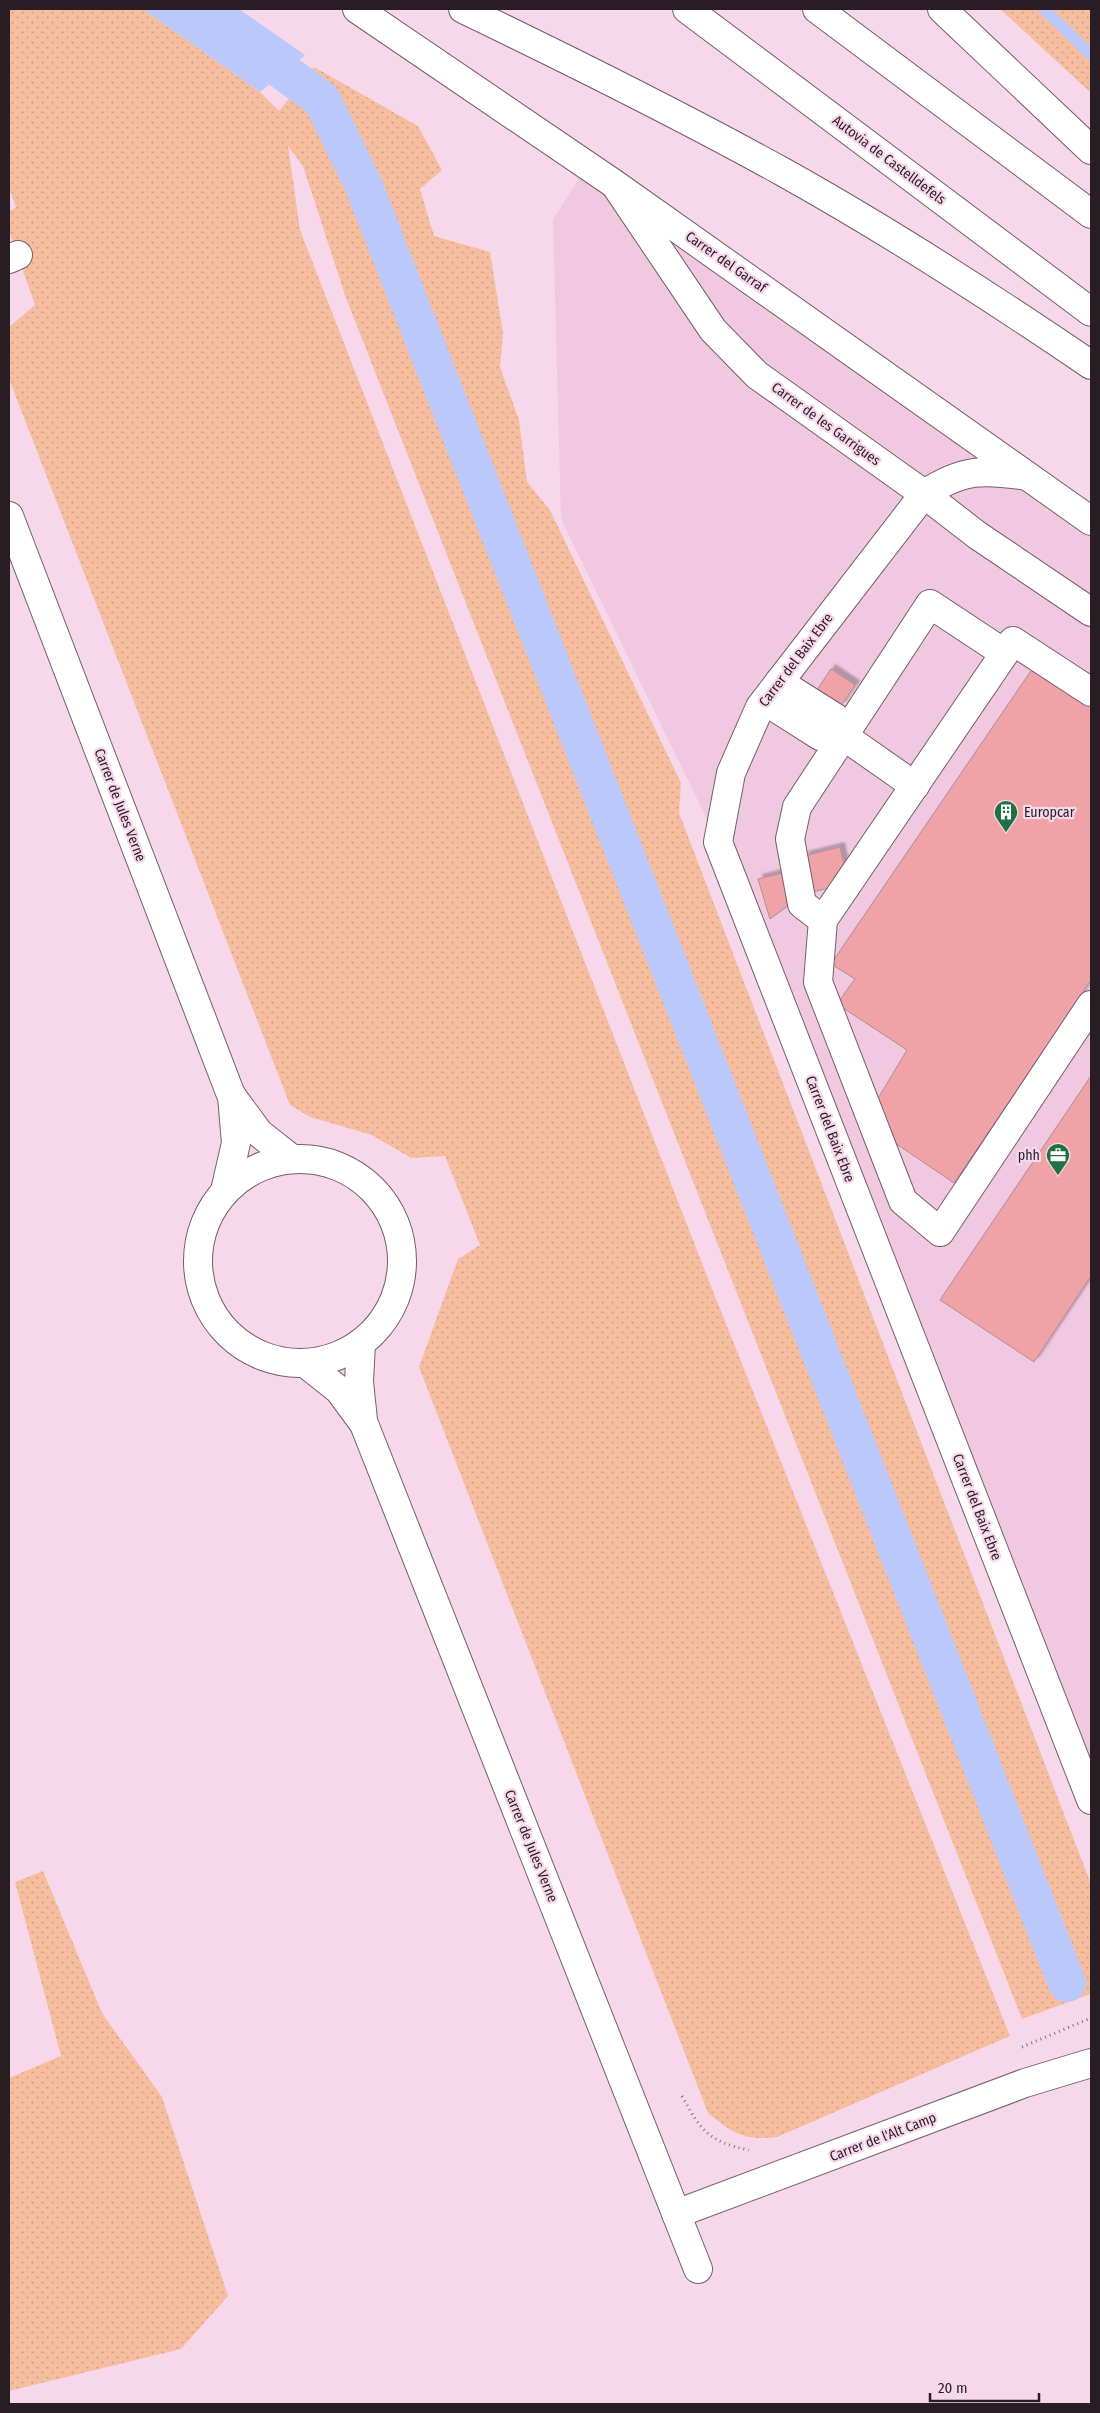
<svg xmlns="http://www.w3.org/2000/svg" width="1100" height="2413" viewBox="0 0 1100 2413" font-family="'Fira Sans Condensed',sans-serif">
  <defs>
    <pattern id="green-dots" width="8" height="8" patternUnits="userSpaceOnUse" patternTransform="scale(1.25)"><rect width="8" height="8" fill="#f6be9f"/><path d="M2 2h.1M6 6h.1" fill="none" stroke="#d3a389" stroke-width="1.8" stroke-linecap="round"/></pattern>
    <filter id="shadow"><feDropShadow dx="4.5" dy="-4.5" stdDeviation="1" flood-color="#0004"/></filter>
  </defs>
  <rect width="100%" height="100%" fill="#f7d7ea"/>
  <polygon fill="#f0c9e0" points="587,165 1091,517 1091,1803 718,842 561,519 553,220"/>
  <g fill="url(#green-dots)">
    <path d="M9,9H143L260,92L279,111L314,67L418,126L442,170L420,189L434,236L490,252L503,333L500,367L519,420L527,482L550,510L681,783L679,813L1091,1884V1994L1022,2019L346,298L303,166L288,146L300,230L707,1276L1010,2036L777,2137C743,2141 733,2133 708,2113L419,1367L458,1259L480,1245L445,1156L411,1158L372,1135L310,1117L290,1105L9,379V327L35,305L9,231V212L16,207L9,188Z"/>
    <polygon points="1000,9 1091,9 1091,93"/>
    <polygon points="43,1871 102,2013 162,2097 228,2296 181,2349 9,2391 9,2078 61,2056 15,1882"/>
  </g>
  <polygon fill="#bac8fc" points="143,9 239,9 305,55 260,92"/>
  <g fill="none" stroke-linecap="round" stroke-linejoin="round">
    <polyline stroke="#bac8fc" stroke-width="11" points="1044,9 1091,55"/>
    <polyline stroke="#bac8fc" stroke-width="38" points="199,9 322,100 363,184 1067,1983"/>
  </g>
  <g fill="#f0a3a7" stroke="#b28e8f" filter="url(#shadow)">
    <polygon points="1035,665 1091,702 1091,980 954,1183 864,1122 907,1050 837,1004 855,979 831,964"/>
    <polygon points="831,669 855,685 841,706 817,690"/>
    <polygon points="840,847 848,883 813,892 804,856"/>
    <polygon points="807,867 812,888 770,919 758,879"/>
    <polygon points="1091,1076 1091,1276 1034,1362 940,1300"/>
  </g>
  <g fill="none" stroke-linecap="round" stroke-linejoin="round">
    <g stroke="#775c6d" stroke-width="30">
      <g id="minor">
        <polyline points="616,186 713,330 757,375 924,494 977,535 1091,612"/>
        <polyline points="9,259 18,255"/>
        <polyline points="924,494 760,707 731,773 718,842 1091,1800"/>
        <polyline points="9,516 231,1095 259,1133 292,1159"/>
        <polyline points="779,682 836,718 842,735 915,786"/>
        <polyline points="1091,692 1013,641 823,920 818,982 903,1201 940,1232 1091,1005"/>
        <polyline points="765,701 820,736 842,735"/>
        <polyline points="823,920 802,904 790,839 797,807 930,604 1004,653"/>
        <circle cx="300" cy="1261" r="102"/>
        <polyline points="225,1191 236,1143 232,1096"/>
        <polyline points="361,1343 359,1382 363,1420"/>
        <polyline points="305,1363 339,1390 364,1424 698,2269"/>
        <polyline points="676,2214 1025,2083 1091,2063"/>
      </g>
    </g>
    <g stroke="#775c6d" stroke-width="30">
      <g id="major">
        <polyline points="357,9 613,183 1091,521"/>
        <path d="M924,494C963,469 982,469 1027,476"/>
      </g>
    </g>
    <g stroke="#775c6d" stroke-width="30">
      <g id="highway">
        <path d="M463,9C571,61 678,114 783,172C889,231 991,297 1091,365"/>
        <polyline points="687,9 1091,312"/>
        <polyline points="817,9 1091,214"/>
        <polyline points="942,9 1091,150"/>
      </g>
    </g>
    <g stroke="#87727e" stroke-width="3" stroke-dasharray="1 4" stroke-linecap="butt">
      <polyline points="1022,2047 1091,2018"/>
      <path d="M682,2096C701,2131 709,2142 749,2150"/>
    </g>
    <use href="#minor" stroke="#fff" stroke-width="28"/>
    <use href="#major" stroke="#fff" stroke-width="28"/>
    <use href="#highway" stroke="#fff" stroke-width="28"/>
  </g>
  <defs>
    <g id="building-pin" transform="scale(1.25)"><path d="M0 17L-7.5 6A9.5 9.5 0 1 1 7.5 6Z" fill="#207142" stroke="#f7d7ea"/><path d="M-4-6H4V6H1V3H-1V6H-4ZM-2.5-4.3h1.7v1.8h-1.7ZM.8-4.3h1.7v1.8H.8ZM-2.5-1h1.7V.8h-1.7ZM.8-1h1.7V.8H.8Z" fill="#fff"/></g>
    <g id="office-pin" transform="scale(1.25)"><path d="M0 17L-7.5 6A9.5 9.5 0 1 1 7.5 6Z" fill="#207142" stroke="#f7d7ea"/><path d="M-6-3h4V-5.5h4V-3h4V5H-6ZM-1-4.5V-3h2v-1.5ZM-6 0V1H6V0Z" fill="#fff"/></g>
  </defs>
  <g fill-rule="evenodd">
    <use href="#building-pin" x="1006" y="812"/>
    <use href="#office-pin" x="1058" y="1155"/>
  </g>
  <g text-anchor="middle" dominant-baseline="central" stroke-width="4.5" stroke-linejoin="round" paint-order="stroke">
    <g font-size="14" fill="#291d24" stroke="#f7d7ea">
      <text transform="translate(889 160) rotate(37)">Autovia de Castelldefels</text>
      <text transform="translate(726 262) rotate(35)">Carrer del Garraf</text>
      <text transform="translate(826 424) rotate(36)">Carrer de les Garrigues</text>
      <text transform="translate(796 660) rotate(-53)">Carrer del Baix Ebre</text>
      <text transform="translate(120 805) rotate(69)">Carrer de Jules Verne</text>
      <text transform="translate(830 1129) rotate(69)">Carrer del Baix Ebre</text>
      <text transform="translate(977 1507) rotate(69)">Carrer del Baix Ebre</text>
      <text transform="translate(531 1846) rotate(68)">Carrer de Jules Verne</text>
      <text transform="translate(883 2137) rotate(-21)">Carrer de l'Alt Camp</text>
    </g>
    <g font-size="14" fill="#291d24" stroke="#f7d7ea" text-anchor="start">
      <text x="1024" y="812">Europcar</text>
      <text x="1040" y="1155" text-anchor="end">phh</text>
    </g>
  </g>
  <rect width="1100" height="2413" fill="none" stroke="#291d24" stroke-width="20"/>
  <path d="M930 2393v8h109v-8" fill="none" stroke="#291d24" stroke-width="2.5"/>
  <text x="938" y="2393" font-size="15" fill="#291d24" stroke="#f7d7ea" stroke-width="4" paint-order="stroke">20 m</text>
</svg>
